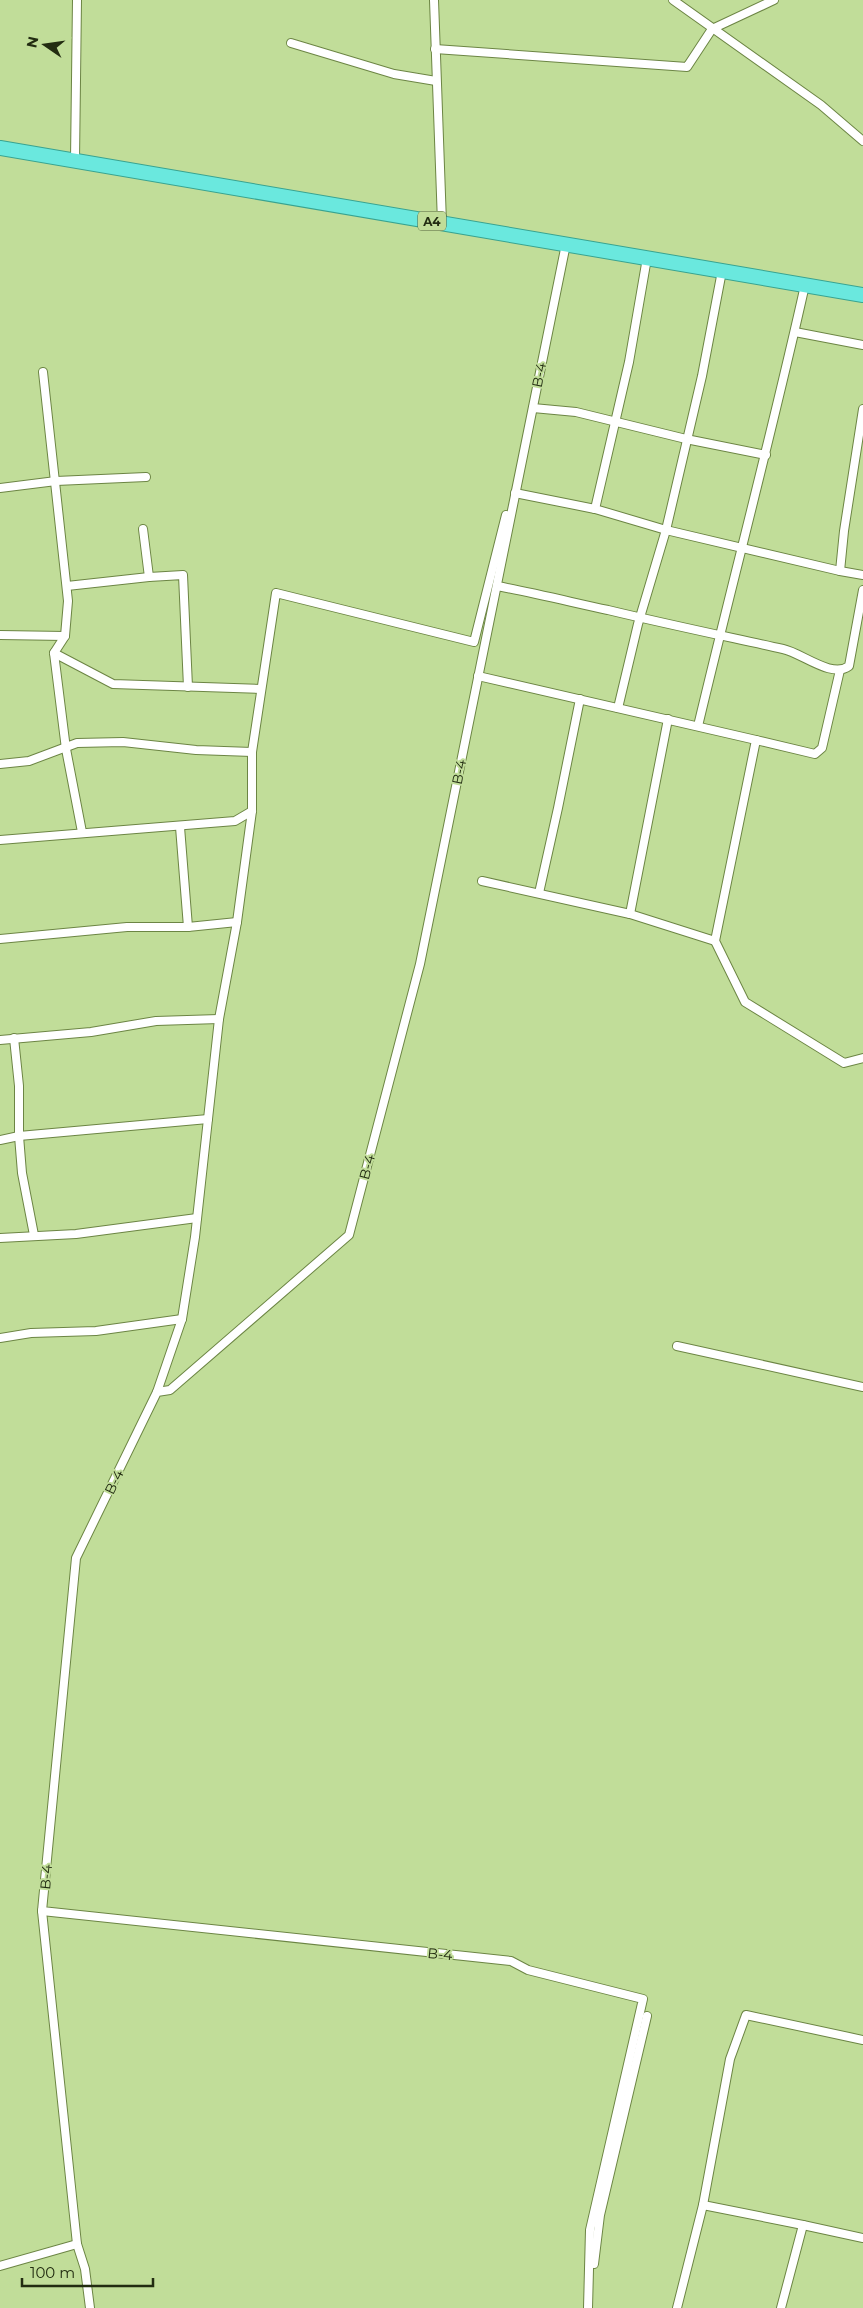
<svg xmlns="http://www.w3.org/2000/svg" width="863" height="2308" viewBox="0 0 863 2308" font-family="Montserrat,sans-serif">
  <rect width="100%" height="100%" fill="#c1dd99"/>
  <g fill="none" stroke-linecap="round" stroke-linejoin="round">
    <g stroke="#6c8544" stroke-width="10">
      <g id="minor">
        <polyline points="434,0 442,223"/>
        <polyline points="673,0 821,105 863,141"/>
        <polyline points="291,43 394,74 436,81"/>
        <polyline points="435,49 687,67 712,29 774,0"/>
        <polyline points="75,160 77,0"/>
        <polyline points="566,244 420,964 349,1235 170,1390 157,1392 76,1558 42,1911 511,1961 528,1970 643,1999 590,2230 588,2308"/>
        <polyline points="795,332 863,345"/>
        <polyline points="43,372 68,601 65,636 54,653 66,749 82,832"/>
        <polyline points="533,408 576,412 686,439 766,455"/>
        <polyline points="0,488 56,481 146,477"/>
        <polyline points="515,493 595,509 666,530 840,571 863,575"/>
        <polyline points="595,509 629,362 647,258"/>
        <polyline points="143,529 149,577"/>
        <polyline points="840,571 844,531 863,409"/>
        <polyline points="67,586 149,577 183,575 188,687"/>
        <path d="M497,586C534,593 571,602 608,610C666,624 724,636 783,649C802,653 832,679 849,666L863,590"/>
        <polyline points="0,635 65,636"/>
        <polyline points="54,653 113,684 261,689"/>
        <polyline points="478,676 756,740 715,941 745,1002 844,1063 863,1058"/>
        <polyline points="618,708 638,624 666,530 702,376 722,271"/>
        <path d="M698,726C733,579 772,433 805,285"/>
        <polyline points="756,740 815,754 822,748 840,670"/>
        <polyline points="0,764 29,761 77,743 123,742 196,750 252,752"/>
        <polyline points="180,827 188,927"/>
        <polyline points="0,840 235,821 252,811"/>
        <polyline points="482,881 630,914 715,941"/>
        <polyline points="539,893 558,808 580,699"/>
        <polyline points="630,914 668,719"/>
        <polyline points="0,939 127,927 188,927 237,922"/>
        <polyline points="14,1038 19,1086 19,1136 22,1173 34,1235"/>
        <polyline points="0,1040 91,1032 156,1021 219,1019"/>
        <polyline points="0,1140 19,1136 208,1119"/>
        <polyline points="0,1238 76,1234 197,1218"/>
        <polyline points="0,1338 31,1333 96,1331 182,1319"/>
        <polyline points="677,1346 863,1387"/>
        <polyline points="157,1392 182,1319 195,1237 219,1019 237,922 252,811 252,752 276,593 474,642 506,515"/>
        <polyline points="42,1911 77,2244 85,2269 90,2308"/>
        <polyline points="703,2205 730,2059 746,2015 863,2040"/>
        <polyline points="803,2225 863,2238"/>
        <polyline points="594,2264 600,2215 647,2016"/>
        <polyline points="0,2266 77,2244"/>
        <polyline points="677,2308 703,2205 803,2225 781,2308"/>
      </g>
    </g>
    <g stroke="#39a390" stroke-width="16">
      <polyline id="trunk" points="0,148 863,295"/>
    </g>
    <use href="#minor" stroke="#fff" stroke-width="8"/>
    <use href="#trunk" stroke="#6ae8de" stroke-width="14"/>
  </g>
  <g text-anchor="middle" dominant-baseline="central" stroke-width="4" stroke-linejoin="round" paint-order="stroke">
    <rect fill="#c1dd99" stroke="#52613a" stroke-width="1" x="418" y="211.5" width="28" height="19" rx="4"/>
    <g font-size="12" font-weight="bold" fill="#222c11">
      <text x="432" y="221">A4</text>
    </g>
    <g font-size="14" fill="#222c11" stroke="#c1dd99">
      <text transform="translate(539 375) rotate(-79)">B-4</text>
      <text transform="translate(459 772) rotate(-79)">B-4</text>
      <text transform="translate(367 1167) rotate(-75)">B-4</text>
      <text transform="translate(114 1482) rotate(-64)">B-4</text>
      <text transform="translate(46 1877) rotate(-85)">B-4</text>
      <text transform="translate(440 1954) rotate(6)">B-4</text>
    </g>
  </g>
  <g transform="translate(45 45) rotate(283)" stroke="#c1dd99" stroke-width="4" paint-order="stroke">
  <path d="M0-4L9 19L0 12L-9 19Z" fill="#222c11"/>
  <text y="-8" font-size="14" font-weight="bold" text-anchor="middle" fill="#222c11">N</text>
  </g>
  <path d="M22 2278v8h131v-8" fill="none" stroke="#222c11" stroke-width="2.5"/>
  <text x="30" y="2278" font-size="15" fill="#222c11" stroke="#c1dd99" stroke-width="4" paint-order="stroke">100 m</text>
</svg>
